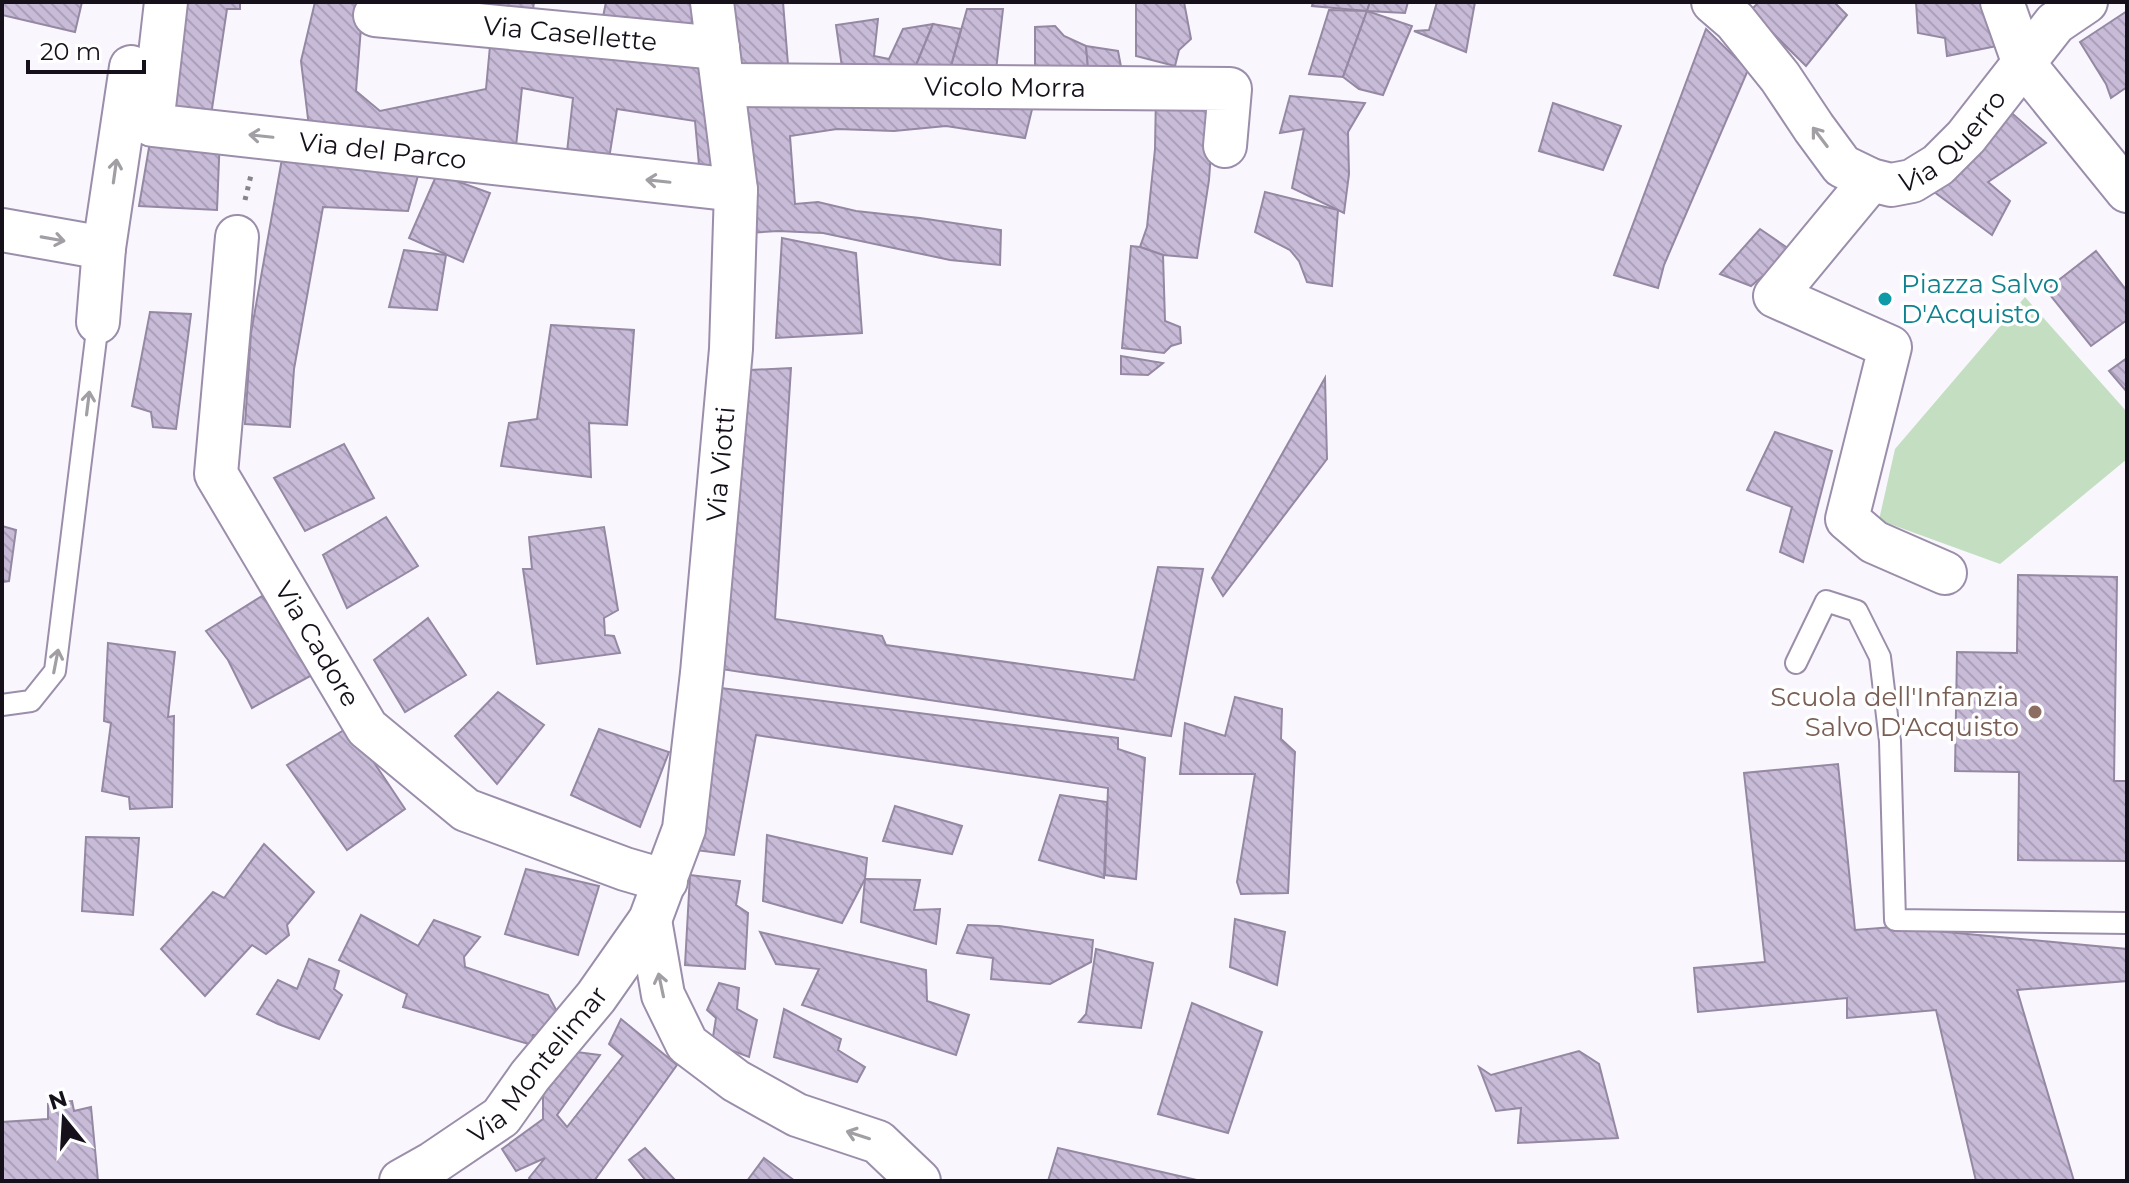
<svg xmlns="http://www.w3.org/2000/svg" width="2129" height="1183" viewBox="0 0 2129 1183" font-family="Montserrat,sans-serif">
  <defs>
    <pattern id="building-back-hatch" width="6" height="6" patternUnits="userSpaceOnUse" patternTransform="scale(2)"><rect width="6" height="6" fill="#c8bbd8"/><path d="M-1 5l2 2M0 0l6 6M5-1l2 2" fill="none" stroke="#aba0b9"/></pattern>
  </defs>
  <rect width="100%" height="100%" fill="#f9f7fd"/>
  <polygon fill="#c3dec1" points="2025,297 2127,412 2127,459 2000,564 1879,520 1895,449"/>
  <g fill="url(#building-back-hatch)" stroke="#9488a3" stroke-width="2">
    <polygon points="2,2 82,2 75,32 2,15"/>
    <polygon points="181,2 240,2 240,9 227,9 210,122 161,118"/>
    <polygon points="315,2 363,2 356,91 380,111 486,89 491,35 706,58 719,175 700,176 695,121 617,109 608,165 566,161 573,98 522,88 515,156 310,135 301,61"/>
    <polygon points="451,2 534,2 531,24"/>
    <polygon points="606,2 694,2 690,35 602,22"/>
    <polygon points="722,2 783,2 789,77 729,81"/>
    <polygon points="1136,2 1184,2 1191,39 1179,50 1175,66 1136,56"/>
    <polygon points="1313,2 1370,2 1367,11 1312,6"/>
    <polygon points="1370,2 1408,2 1405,13 1367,11"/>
    <polygon points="1437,2 1475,2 1466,52 1414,31 1429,30"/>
    <polygon points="1759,2 1834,2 1847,15 1806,66 1750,11"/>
    <polygon points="1916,2 1992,2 1997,46 1947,56 1945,38 1918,33"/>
    <polygon points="967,9 1003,9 995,79 949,73"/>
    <polygon points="1329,10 1367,11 1343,77 1309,74"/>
    <polygon points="1367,11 1412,26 1383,95 1359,89 1343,77"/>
    <polygon points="2127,11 2127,87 2111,98 2106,84 2080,42"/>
    <polygon points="878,19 874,56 889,59 903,29 933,24 912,75 843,74 836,25"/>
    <polygon points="933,24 961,29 949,73 912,75"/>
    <polygon points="1055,26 1064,36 1086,46 1089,79 1035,74 1035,27"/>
    <polygon points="1706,29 1748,70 1664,265 1658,288 1614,275"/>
    <polygon points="1086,46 1118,51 1123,77 1089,79"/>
    <polygon points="1156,92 1215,97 1209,180 1197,258 1163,255 1140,247 1147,227 1155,149"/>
    <polygon points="739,94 1035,97 1025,138 946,126 894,131 837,129 790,136 795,204 818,202 856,211 920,218 1001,230 1000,265 950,260 823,233 778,231 748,233"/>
    <polygon points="1290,96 1365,103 1348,132 1349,174 1344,213 1292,188 1304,129 1280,133"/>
    <polygon points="1553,103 1621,126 1603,170 1539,151"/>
    <polygon points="2006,108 2046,143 1988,182 2010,201 1992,235 1933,191"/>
    <polygon points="152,130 220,135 217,210 139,206"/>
    <polygon points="285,142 421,165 408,211 323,207 294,369 290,427 245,424 251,333"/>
    <polygon points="437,174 490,193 463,262 409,238"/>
    <polygon points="1265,192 1338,210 1332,286 1307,282 1299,261 1290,250 1255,232"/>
    <polygon points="1760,229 1792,251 1751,286 1720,274"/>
    <polygon points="782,238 856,253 862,333 776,338"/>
    <polygon points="1131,246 1140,247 1163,255 1165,321 1180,327 1181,343 1171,346 1164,353 1122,348"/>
    <polygon points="404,250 446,255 437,310 389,307"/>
    <polygon points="2096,251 2127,291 2127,320 2091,346 2046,290"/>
    <polygon points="150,312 191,314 176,429 153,427 151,412 132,406"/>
    <polygon points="551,325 634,330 627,425 589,423 591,477 501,466 509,423 537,419"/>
    <polygon points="1121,356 1163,363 1148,375 1121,374"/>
    <polygon points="2127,358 2127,392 2109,371"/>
    <polygon points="791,368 775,619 882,636 886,645 1134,680 1158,567 1203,569 1171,736 721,669 750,370"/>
    <polygon points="1325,378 1327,459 1223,596 1212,578"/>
    <polygon points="1775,432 1832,451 1803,562 1780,552 1792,507 1747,490"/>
    <polygon points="344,444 374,498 305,531 274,478"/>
    <polygon points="386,517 418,566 347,608 323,555"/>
    <polygon points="2,526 16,530 9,581 2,582"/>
    <polygon points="604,527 618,610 604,618 605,635 614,636 620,653 537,664 523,569 532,569 529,537"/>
    <polygon points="2018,575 2117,577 2114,781 2127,781 2127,861 2018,860 2019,772 1955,771 1957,652 2017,653"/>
    <polygon points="262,596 287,628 312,675 252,708 228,660 206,631"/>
    <polygon points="428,618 466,675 405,712 374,660"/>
    <polygon points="108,643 175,652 168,717 174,716 172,807 130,809 129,797 102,791 111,723 104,721"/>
    <polygon points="721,688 1118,738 1118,749 1145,758 1136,879 1105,875 1108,788 756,735 734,855 695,850"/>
    <polygon points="498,692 544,725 497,784 455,736"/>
    <polygon points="1235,697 1282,709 1281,739 1295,752 1288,893 1241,894 1237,882 1255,774 1180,774 1185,723 1225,736"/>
    <polygon points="599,729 669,752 640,827 571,795"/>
    <polygon points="344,730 371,758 405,809 347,850 287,765"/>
    <polygon points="1838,764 1855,930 1893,927 2127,949 2127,981 2017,990 2074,1181 1976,1181 1936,1010 1847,1018 1847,998 1698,1012 1694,968 1765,962 1744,773"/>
    <polygon points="1060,795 1107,802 1104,878 1039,860"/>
    <polygon points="895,806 962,826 952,854 883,841"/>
    <polygon points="767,835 867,858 865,879 842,923 763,901"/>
    <polygon points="86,837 139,838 133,915 82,911"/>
    <polygon points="264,844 314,892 287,925 289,935 266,954 252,945 205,996 161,949 213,892 224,898"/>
    <polygon points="526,869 599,886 578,955 505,934"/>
    <polygon points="690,875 740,881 736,905 748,913 745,969 685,965"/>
    <polygon points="865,879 920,880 914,910 940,909 936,944 861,922"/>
    <polygon points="361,915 418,946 434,920 480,937 464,957 465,967 548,995 559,1015 549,1035 533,1035 532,1045 403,1007 407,994 339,960"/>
    <polygon points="1235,919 1285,932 1277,985 1230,967"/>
    <polygon points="968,925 999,926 1093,940 1091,962 1050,984 991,979 993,958 957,953"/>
    <polygon points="760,932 926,970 927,1001 969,1015 956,1055 802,1005 819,969 776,964"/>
    <polygon points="1096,949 1153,963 1141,1028 1079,1022 1086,1014"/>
    <polygon points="309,959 339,971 334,989 342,995 319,1039 278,1024 257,1014 278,980 297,989"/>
    <polygon points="719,983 739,988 737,1009 757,1020 749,1057 712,1043 716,1018 707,1010"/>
    <polygon points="1192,1003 1262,1032 1228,1133 1158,1114"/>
    <polygon points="784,1009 841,1039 838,1050 865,1067 857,1082 774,1057"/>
    <polygon points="621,1019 677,1065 594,1181 531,1181 529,1178 545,1158 516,1171 502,1149 543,1119 543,1095 577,1052 600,1055 557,1115 567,1127 623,1056 609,1044"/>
    <polygon points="1579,1051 1599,1064 1618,1138 1518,1143 1521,1108 1496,1111 1479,1067 1491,1075"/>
    <polygon points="72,1101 74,1111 91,1107 98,1181 2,1181 2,1122 48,1119 48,1104"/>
    <polygon points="645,1148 676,1181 646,1181 629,1160"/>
    <polygon points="1058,1148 1201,1181 1048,1181"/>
    <polygon points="764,1158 795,1181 747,1181"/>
  </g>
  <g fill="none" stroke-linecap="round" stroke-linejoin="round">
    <g stroke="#9b8eaa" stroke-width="24">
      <g id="lane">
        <polyline points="1796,663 1826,601 1857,611 1880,657 1890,741 1895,920 2127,923"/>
        <polyline points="2,705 31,701 55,671 98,322"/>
      </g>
    </g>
    <g stroke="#9b8eaa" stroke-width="46">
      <g id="street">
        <path id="s1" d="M166,2L152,125L736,190"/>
        <path id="s2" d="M1713,2L1735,21L1780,77L1814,128L1842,166L1871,180L1891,185L1912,181L1938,165L1966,137L2055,23L2086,2"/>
        <polyline points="2002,2 2024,64 2127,191"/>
        <path id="s3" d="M375,15L718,48"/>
        <path id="s4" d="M723,85L1230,89L1225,146"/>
        <polyline points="1871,180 1775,296 1890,347 1847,519 1874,542 1945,573"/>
        <polyline points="2,230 104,248"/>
        <path id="s5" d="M237,237L216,474L367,728L466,810L625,869L666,881"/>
        <polyline points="98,322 104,248 131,67"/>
        <polyline points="650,920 663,995 687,1044 736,1081 797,1115 878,1142 919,1181"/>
        <path id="s6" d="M401,1181L433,1163L501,1117L530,1076L596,997L650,920L684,829L702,673L731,349L736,190L712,2"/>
      </g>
    </g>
    <polyline stroke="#88848c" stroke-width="5" stroke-dasharray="4 6" stroke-linecap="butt" points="245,200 251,175"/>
    <use href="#lane" stroke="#fff" stroke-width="20"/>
    <use href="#street" stroke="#fff" stroke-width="42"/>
  </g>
  <defs><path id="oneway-shaft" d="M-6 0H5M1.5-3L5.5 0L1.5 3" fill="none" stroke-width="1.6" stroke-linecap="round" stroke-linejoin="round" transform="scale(2)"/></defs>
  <g stroke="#a19fa3">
    <use href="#oneway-shaft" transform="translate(261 136) rotate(-174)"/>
    <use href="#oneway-shaft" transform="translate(1820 137) rotate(-127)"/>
    <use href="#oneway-shaft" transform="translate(115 171) rotate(-82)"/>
    <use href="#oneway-shaft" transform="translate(658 181) rotate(-174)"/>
    <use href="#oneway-shaft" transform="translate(53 239) rotate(10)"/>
    <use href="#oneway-shaft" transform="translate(88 403) rotate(-83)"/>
    <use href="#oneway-shaft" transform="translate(56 661) rotate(-79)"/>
    <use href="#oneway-shaft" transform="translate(661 985) rotate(-102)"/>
    <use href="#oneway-shaft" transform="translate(858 1135) rotate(-162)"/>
  </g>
  <circle fill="#0f9aa8" stroke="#fff" stroke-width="3" cx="1885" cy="299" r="8"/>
  <circle fill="#8d6e63" stroke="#fff" stroke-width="3" cx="2035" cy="712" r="8"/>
  <g text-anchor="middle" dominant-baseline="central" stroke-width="7" stroke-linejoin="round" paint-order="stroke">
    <g font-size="26" fill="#15101a" stroke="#fff">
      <text stroke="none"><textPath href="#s3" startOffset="196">Via Casellette</textPath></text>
      <text stroke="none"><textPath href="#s4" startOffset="282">Vicolo Morra</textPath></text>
      <text stroke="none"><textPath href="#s2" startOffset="340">Via Querro</textPath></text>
      <text stroke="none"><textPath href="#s1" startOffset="356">Via del Parco</textPath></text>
      <text stroke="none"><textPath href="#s6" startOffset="830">Via Viotti</textPath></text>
      <text stroke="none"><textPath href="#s5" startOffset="436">Via Cadore</textPath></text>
      <text stroke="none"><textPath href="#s6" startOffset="182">Via Montelimar</textPath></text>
    </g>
    <g font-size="26" fill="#0d838f" stroke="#fff" text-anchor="start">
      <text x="1901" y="284">Piazza Salvo<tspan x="1901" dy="30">D'Acquisto</tspan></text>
    </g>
    <g font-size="26" fill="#785e54" stroke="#fff" text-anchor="end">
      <text x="2019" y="697">Scuola dell'Infanzia<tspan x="2019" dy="30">Salvo D'Acquisto</tspan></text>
    </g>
  </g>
  <rect width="2129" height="1183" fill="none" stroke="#15101a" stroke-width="8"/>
  <g transform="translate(64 1119) rotate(342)" stroke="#ffffff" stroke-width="6" paint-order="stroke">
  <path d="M0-6L14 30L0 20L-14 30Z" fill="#15101a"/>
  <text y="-12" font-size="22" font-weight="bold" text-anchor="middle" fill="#15101a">N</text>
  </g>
  <path d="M28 60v12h116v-12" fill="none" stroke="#15101a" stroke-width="4"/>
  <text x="40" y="60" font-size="24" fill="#15101a" stroke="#ffffff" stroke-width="6" paint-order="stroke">20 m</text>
</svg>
